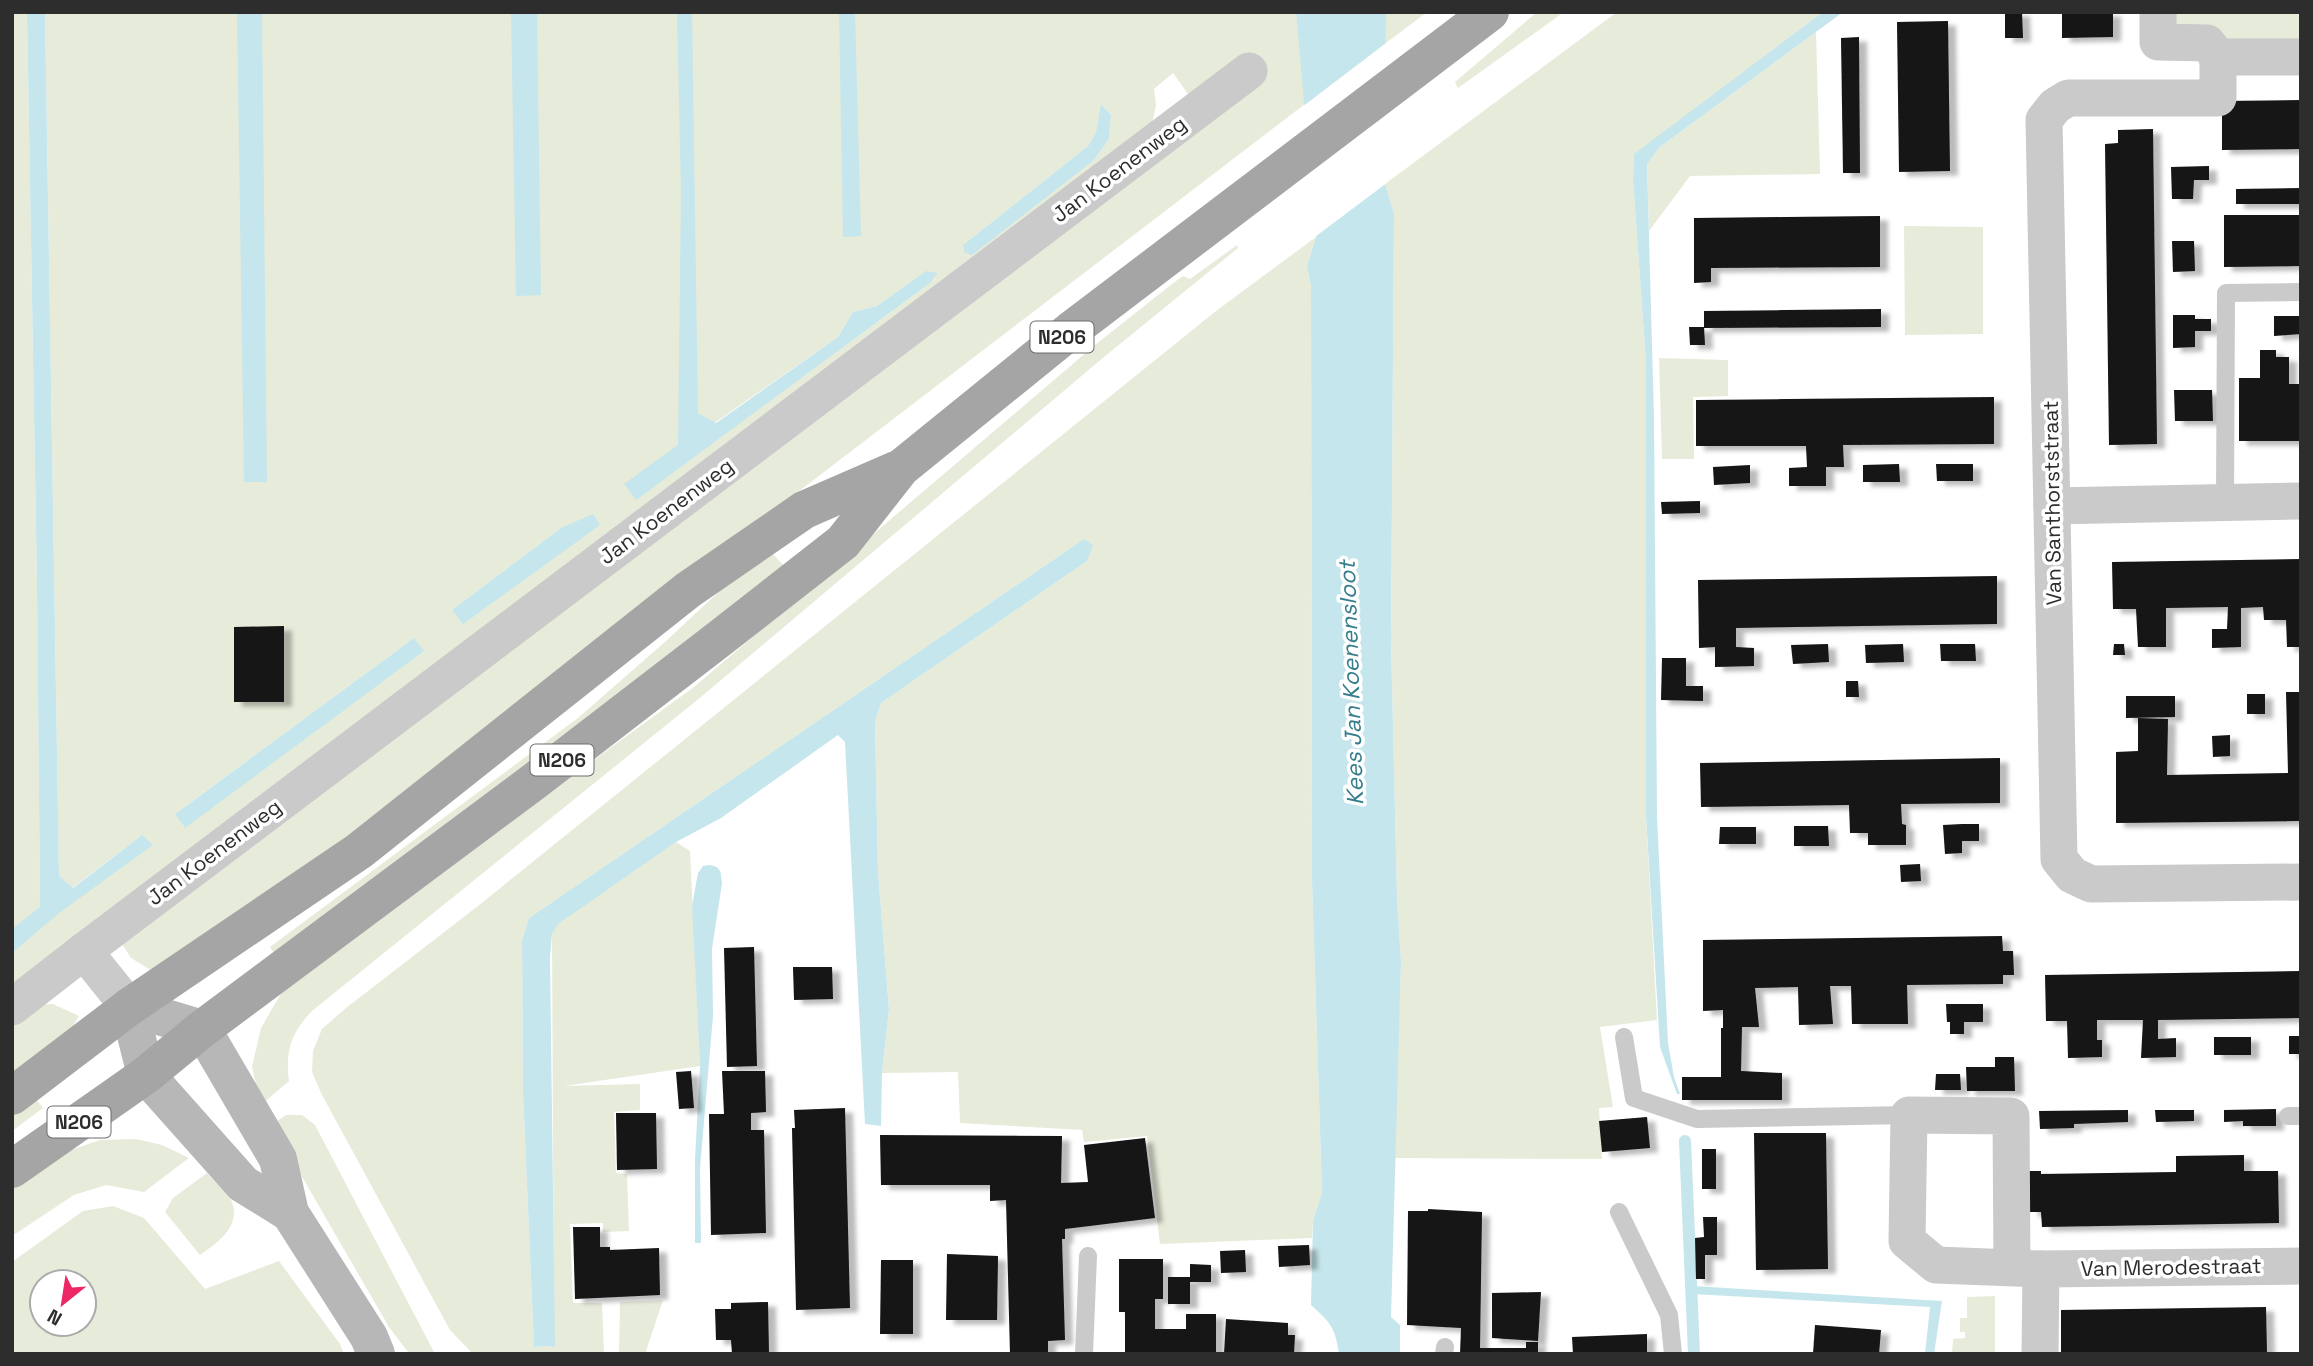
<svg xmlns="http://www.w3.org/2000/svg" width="2313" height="1366" viewBox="0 0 2313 1366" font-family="'Space Grotesk',sans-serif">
  <defs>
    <filter id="shadow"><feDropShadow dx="8" dy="4.5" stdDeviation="2" flood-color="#0004"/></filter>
  </defs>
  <rect width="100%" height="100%" fill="#fff"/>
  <g fill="#e7ebda" fill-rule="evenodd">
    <polygon points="12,12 27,12 37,585 40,908 12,929"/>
    <path d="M45,12H1296L1305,104L330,850L155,973L131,958L120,941L1191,98L1173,73L1154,89L1156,105L1152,124L12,986V953L142,835L72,888L59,876ZM1102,105L1111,115L1109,139L1094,160L964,252L963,245L1088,146L1096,134ZM926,271L930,283L636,499L625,485L838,337L853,312L877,306ZM561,528L463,623L452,610ZM414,638L423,651L184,827L176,813Z"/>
    <polygon points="1386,12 1427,12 1386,43"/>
    <polygon points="1537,12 1564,12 1458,88 1455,82"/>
    <polygon points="1617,12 1823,12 1634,155 1633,179 1646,363 1646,816 1657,1020 1600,1027 1613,1107 1599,1108 1602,1159 1394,1158 1401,962 1397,897 1391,640 1394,214 1385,184"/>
    <polygon points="2166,12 2301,12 2301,44 2166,38"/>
    <polygon points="1816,32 1820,174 1690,176 1649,231 1647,164 1660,147"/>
    <polygon points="1904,226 1983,227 1983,334 1905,335"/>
    <polygon points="1316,237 1307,266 1311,285 1312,880 1322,1192 1313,1221 1312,1238 1160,1244 1147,1136 1084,1142 1082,1130 960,1123 958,1072 882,1073 889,1009 878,872 875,721 881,703 1087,561 1084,539 529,918 522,940 523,1093 534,1347 554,1346 552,934 558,923 676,842 690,851 700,1066 564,1086 640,1084 640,1110 614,1112 616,1173 627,1174 629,1231 603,1232 603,1223 570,1224 573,1303 602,1303 604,1354 474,1354 471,1352 450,1330 322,1095 312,1072 313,1051 322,1029 346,1008 478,906 1216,311"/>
    <path d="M1237,245L1238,248L1104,357L701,697L312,1011C291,1033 285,1051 289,1081L261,1105L252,1067L261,1028L290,978L367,925L694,687L1095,345L1172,284L1183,276L1190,279Z"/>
    <polygon points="1659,358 1728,360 1728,396 1693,397 1694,459 1662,459"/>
    <polygon points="770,551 789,571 277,958 270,947 578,718 666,641 739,573"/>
    <polygon points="53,1004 79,1016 64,1041 12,1079 12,1017 26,1005"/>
    <polygon points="35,1098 43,1108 12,1131 12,1115"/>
    <polygon points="286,1115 302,1115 315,1125 435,1354 408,1352 389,1327 272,1125"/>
    <polygon points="136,1139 162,1145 189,1158 144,1192 106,1185 74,1195 12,1236 12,1185 50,1157 100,1140"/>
    <path d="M207,1173C214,1181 228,1192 232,1202C241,1227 217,1243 200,1255L165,1212L173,1198Z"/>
    <path d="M113,1206L144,1218L205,1289L279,1261L340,1344L344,1354H12V1262L83,1211ZM42,1282H84V1324H42Z"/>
    <polygon points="1995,1296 1995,1354 1952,1354 1953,1339 1965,1338 1965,1332 1960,1332 1960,1318 1967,1318 1967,1297"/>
    <polygon points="663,1300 645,1354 619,1354 620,1302"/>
  </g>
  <g fill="#c5e6ec">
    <polygon points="27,12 45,12 59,876 73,888 142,835 153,845 59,913 12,953 12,929 40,907 37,585"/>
    <polygon points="237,12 262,12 267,482 244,482"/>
    <polygon points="511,12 537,12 541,295 516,296"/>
    <polygon points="677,12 692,12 698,413 716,423 838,337 853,312 877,306 926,271 937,273 930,283 636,500 624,484 678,445 681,193"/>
    <polygon points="839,12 855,12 861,236 843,237"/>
    <path d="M1296,12H1386L1385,184L1394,214L1391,640L1397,897L1401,961L1391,1317L1400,1325V1354H1339C1335,1327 1331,1323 1311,1305L1313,1221L1322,1192L1312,880L1311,286L1307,266L1316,237Z"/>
    <polygon points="1823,12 1843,12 1660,147 1647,164 1654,417 1657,817 1668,1043 1674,1077 1680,1094 1677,1094 1660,1047 1646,816 1646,363 1633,179 1634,154"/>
    <polygon points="1101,104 1111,115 1109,139 1094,160 972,255 964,252 963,245 1088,146 1096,133"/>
    <polygon points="593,514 600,525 463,624 452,610 561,528"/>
    <polygon points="1084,539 1093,545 1087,561 881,703 875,721 878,872 889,1009 882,1073 881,1126 865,1124 845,742 838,735 721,818 676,842 558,924 552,934 550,957 555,1346 534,1347 523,1093 522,940 529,918"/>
    <polygon points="414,638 424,651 185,828 175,814"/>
    <path d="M710,865C721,867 721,872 722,883L712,949L713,1016L700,1168L701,1243H695V1159L700,1066L692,906L698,873L703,866Z"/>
    <polygon points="1692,1286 1942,1301 1934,1354 1925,1354 1930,1307 1692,1294"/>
  </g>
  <polygon fill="#fff" points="1390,40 1388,182 1311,240 1302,107"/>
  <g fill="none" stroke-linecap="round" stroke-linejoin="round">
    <polyline stroke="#c5e6ec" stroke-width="12" points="1685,1141 1694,1354"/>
  </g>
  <g fill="#141414" filter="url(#shadow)">
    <polygon points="2005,12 2022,12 2023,38 2005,38"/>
    <polygon points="2062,12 2113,12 2113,37 2062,38"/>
    <polygon points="1948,21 1950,171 1899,172 1897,22"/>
    <polygon points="1859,37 1860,173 1843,173 1841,38"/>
    <polygon points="2301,100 2301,149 2222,150 2222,101"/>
    <polygon points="2153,129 2157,444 2109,445 2105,144 2118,143 2118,130"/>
    <polygon points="2209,166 2209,180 2194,180 2193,199 2172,199 2171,167"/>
    <polygon points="2301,188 2301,204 2236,204 2236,189"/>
    <polygon points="2224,215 2301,215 2301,266 2224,267"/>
    <polygon points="1880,216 1880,267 1711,268 1711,282 1694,283 1694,218"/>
    <polygon points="2172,241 2194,241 2195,271 2173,272"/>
    <polygon points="1881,309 1881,327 1704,328 1704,311"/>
    <polygon points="2173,315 2195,315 2195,319 2211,319 2211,331 2195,331 2195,347 2173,348"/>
    <polygon points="2274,316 2301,316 2301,334 2274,336"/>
    <polygon points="1689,327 1704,327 1705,345 1690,345"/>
    <polygon points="2260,350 2276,350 2276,357 2289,357 2289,384 2301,384 2301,441 2239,441 2239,378 2260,378"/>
    <polygon points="2174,390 2212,390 2213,421 2175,421"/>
    <polygon points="1994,397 1994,444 1843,445 1844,467 1826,467 1826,486 1789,486 1789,468 1807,467 1806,446 1696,446 1696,400"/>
    <polygon points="1899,464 1900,482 1863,482 1863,465"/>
    <polygon points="1936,464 1973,464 1973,481 1937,481"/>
    <polygon points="1750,465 1750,483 1714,485 1713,467"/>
    <polygon points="1700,501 1700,513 1662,514 1661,502"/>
    <polygon points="2301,559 2301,647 2287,647 2286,620 2264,620 2263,607 2241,608 2241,647 2212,648 2212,629 2227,629 2228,607 2166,608 2166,647 2138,647 2136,609 2113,609 2112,562"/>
    <polygon points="1997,576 1997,624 1736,628 1736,647 1754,648 1754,666 1715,667 1715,647 1699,648 1698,580"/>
    <polygon points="284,626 284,702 234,702 234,627"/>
    <polygon points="1828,644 1829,662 1793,664 1791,645"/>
    <polygon points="1903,644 1904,662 1866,663 1865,645"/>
    <polygon points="1940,644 1975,644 1976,661 1941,661"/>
    <polygon points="2114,644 2124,644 2125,655 2113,655"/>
    <polygon points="1662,658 1686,658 1686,686 1703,686 1703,701 1661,700"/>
    <polygon points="1846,681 1858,681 1859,697 1846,697"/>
    <polygon points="2286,692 2301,692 2301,821 2116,823 2116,752 2138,751 2138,718 2168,719 2167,775 2288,773"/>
    <rect x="2247" y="694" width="18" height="20"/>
    <polygon points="2126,696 2175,696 2175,717 2126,718"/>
    <polygon points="2230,735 2230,756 2213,757 2212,736"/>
    <polygon points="2000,758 2000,803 1901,804 1902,824 1906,825 1906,845 1868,845 1868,833 1850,833 1849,805 1701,807 1700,763"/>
    <polygon points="1962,824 1979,824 1979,841 1962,841 1962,853 1945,854 1943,825"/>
    <polygon points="1794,826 1828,826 1829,846 1794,846"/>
    <polygon points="1720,827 1756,827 1756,844 1719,844"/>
    <polygon points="1920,864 1921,881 1901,882 1900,865"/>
    <polygon points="2002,936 2003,951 2013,951 2014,975 2003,975 2003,984 1907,985 1908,1024 1852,1024 1851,986 1830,986 1833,1024 1799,1025 1798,987 1755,988 1759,1027 1742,1027 1741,1071 1782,1073 1782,1100 1682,1100 1682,1077 1721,1077 1721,1028 1723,1028 1723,1010 1703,1011 1703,940"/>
    <polygon points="754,947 757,1066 727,1067 724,948"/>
    <polygon points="793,967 832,967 833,999 794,1000"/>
    <polygon points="2301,971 2301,1018 2158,1020 2158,1039 2176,1038 2176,1057 2141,1058 2143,1020 2097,1020 2097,1040 2102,1040 2102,1057 2068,1058 2067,1021 2046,1021 2045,975"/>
    <polygon points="1946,1004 1983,1004 1983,1022 1964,1022 1964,1034 1950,1034 1950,1022 1947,1022"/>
    <rect x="2289" y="1036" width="12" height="18"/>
    <rect x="2214" y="1037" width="37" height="18"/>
    <polygon points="1995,1057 2014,1057 2015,1091 1967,1091 1966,1067 1995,1067"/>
    <polygon points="691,1071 694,1108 679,1109 676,1072"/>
    <polygon points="722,1071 765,1071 766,1112 751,1113 751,1130 764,1130 766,1233 711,1235 709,1114 724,1114"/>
    <polygon points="1936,1074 1960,1074 1961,1090 1935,1090"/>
    <polygon points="845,1108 850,1308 796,1310 792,1128 795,1128 794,1110"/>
    <polygon points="2276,1109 2276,1126 2243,1126 2243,1121 2224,1122 2224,1110"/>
    <polygon points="2128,1110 2128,1122 2074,1124 2074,1128 2040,1129 2039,1111"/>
    <polygon points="2155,1110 2194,1110 2194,1121 2156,1122"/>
    <polygon points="616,1113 656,1113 657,1169 617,1170"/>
    <polygon points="1647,1117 1650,1148 1602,1152 1599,1121"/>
    <polygon points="1754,1133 1826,1133 1828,1269 1756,1270"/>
    <polygon points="880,1135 1062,1136 1061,1183 1088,1182 1084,1145 1145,1138 1155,1218 1065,1229 1065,1239 1062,1239 1065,1340 1048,1341 1048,1354 1010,1354 1006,1200 990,1201 990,1185 881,1185"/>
    <rect x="1702" y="1149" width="14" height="40"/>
    <polygon points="2244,1155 2244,1171 2278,1171 2279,1223 2042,1227 2041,1212 2030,1212 2029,1171 2041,1171 2041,1174 2176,1172 2176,1156"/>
    <polygon points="1428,1209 1482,1212 1480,1348 1526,1348 1526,1342 1538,1342 1538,1354 1460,1354 1461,1328 1407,1325 1408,1211 1428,1211"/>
    <polygon points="1703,1217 1717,1217 1717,1255 1705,1255 1705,1279 1696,1279 1695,1238 1704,1237"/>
    <polygon points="573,1227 600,1227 600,1247 610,1247 610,1250 659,1248 660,1295 575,1299"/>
    <polygon points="1309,1245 1310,1265 1279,1267 1278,1246"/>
    <polygon points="1245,1250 1246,1272 1221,1273 1220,1251"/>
    <polygon points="947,1254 998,1256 997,1320 946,1320"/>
    <polygon points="1119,1259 1163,1259 1163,1299 1155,1299 1155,1329 1186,1329 1186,1314 1216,1314 1216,1354 1125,1354 1125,1312 1119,1312"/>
    <polygon points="881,1260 913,1260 913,1334 880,1334"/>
    <polygon points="1190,1264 1211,1265 1211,1282 1190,1282 1190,1304 1168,1304 1168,1277 1190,1277"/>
    <polygon points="1541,1292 1538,1341 1492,1338 1492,1293"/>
    <polygon points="768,1302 769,1354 732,1354 731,1340 716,1340 715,1309 731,1309 731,1303"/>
    <polygon points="2266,1307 2267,1354 2061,1354 2061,1310"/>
    <polygon points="1226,1319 1288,1323 1288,1335 1295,1335 1294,1354 1224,1354"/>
    <polygon points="1815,1325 1881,1330 1879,1354 1813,1354"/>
    <polygon points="1647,1334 1647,1354 1573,1354 1572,1337"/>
  </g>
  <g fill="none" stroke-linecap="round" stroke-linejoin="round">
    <g stroke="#cacaca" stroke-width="18">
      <polyline points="2225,502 2226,293 2301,292"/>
      <polyline points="1624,1037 1634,1098 1697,1119 1909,1115"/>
      <polyline points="2288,1116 2301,1116"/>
      <polyline points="1619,1212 1669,1315 1673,1354"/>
      <polyline points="1084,1354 1088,1256"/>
      <polyline points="1444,1354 1445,1347"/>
    </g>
    <g stroke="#cacaca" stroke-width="37">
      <polyline points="2158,12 2158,42 2207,43 2218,57"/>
      <polyline points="2301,57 2218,57 2218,98 2068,98 2055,106 2044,120 2059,859 2072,875 2091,884 2301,882"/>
      <polyline points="2052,506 2301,501"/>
      <polyline points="84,951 129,1007"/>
      <polyline points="12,1007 84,951 1249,71"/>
      <polyline points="2012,1268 2011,1116 1909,1115 1907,1241 1936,1265 2041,1269 2301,1266"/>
      <polyline points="2040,1354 2041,1269"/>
    </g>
    <g stroke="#b7b7b7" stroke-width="38">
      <polyline points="129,1007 202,1029 278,1159 290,1213 369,1337 376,1354"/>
      <polyline points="129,1007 146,1075 243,1184 290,1213"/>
    </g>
    <g stroke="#a5a5a5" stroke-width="38">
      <polyline points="12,1096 129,1007 359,851 688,590 804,510 896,470"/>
      <polyline points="12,1169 146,1075 202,1029 532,783 719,639 843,542 901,468 1070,331 1490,12"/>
    </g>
  </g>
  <g text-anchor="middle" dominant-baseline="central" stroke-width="7" stroke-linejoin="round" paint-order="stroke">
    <g fill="#fff" stroke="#6c6c6c" stroke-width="2">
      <rect x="1030.5" y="321.5" width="63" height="31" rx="5"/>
      <rect x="530.5" y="744.5" width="63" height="31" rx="5"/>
      <rect x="47.5" y="1106.5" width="63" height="31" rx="5"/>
    </g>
    <g font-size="19" font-weight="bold" fill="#2d2d2d">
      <text x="1062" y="337">N206</text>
      <text x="562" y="760">N206</text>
      <text x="79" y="1122">N206</text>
    </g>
    <g font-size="21" fill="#2d2d2d" stroke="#fff">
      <text transform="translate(1119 169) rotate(-37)">Jan Koenenweg</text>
      <text transform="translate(2052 503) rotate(-91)">Van Santhorststraat</text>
      <text transform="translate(666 511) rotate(-37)">Jan Koenenweg</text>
      <text transform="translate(214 852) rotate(-37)">Jan Koenenweg</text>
      <text transform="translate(2171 1267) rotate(-1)">Van Merodestraat</text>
    </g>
    <g font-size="23" font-style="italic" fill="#367e8c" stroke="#fff">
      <text transform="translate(1351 683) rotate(-92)">Kees Jan Koenensloot</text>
    </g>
  </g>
  <rect width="2313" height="1366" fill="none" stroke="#2d2d2d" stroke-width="28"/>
  <g transform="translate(63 1303) rotate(210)"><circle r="33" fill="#ffffff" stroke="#ababab" stroke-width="2"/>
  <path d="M0-5L12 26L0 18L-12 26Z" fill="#ec2763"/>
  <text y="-10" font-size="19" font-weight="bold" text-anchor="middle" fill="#2d2d2d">N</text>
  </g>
</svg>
